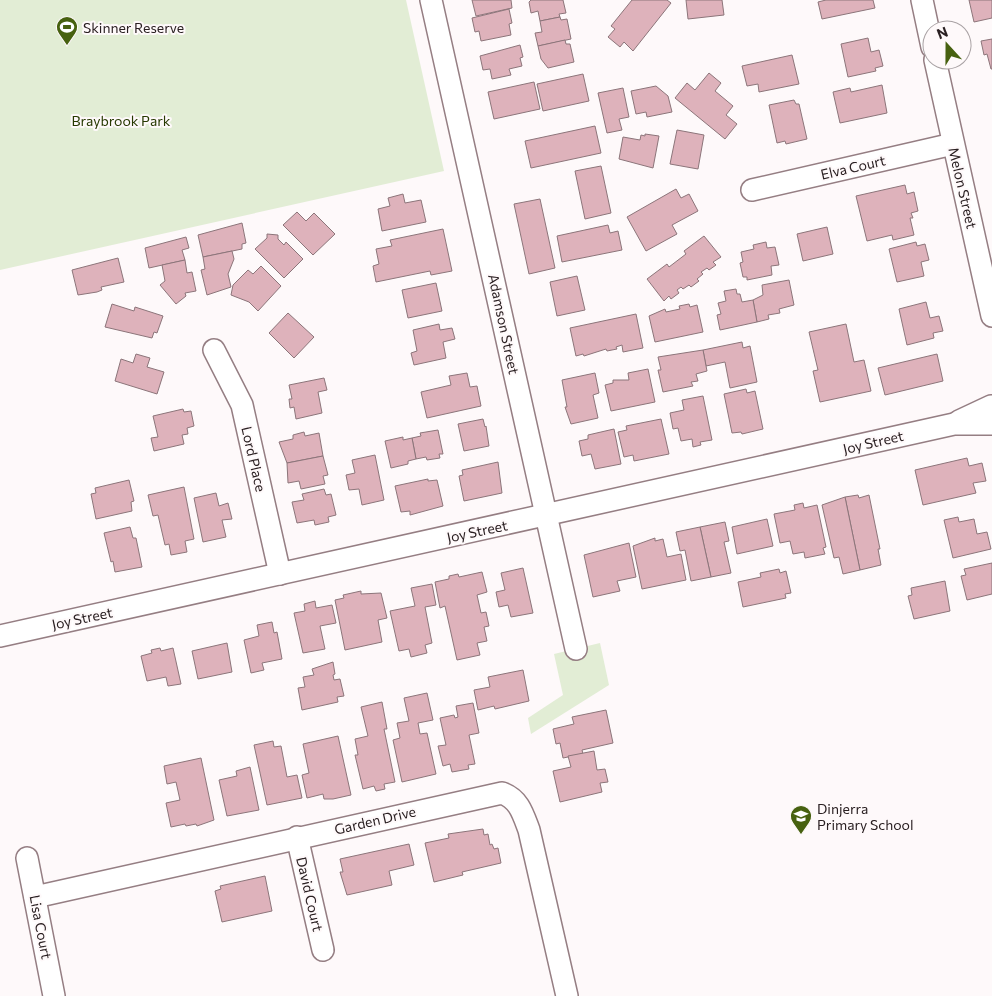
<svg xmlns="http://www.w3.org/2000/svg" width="992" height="996" viewBox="0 0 992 996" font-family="Commissioner,sans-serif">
  <rect width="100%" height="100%" fill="#fef9fa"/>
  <g fill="#e2edd5">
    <polygon points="0,0 406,0 444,171 0,270"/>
    <polygon points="600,643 609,685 531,734 528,718 563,695 554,654"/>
  </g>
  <g fill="#deb2bb" stroke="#8c757a">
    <polygon points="472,0 511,0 512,8 476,16"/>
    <polygon points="531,0 563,0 566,13 559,14 560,17 540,21 538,11 531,13 529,2"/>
    <polygon points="632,0 667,0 671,3 633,51 624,42 620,47 608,37 615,29 611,26"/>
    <polygon points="686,0 722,0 724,15 688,19"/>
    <polygon points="826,0 873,0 875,8 822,19 818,2"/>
    <polygon points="969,0 992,0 992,18 974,22"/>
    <polygon points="509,9 512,23 509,24 511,35 481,41 479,31 475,32 472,18"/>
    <polygon points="560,17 561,20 567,19 571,39 538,46 535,33 542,32 540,21"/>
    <polygon points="868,38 871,52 879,50 883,66 875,68 876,71 848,77 841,44"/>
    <polygon points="992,39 992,69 991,69 987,54 984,55 981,41"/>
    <polygon points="565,40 566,44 570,44 574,62 548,68 541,59 538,46"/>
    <polygon points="520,45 523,57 520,58 522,66 509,69 511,75 492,79 490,69 483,70 480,56"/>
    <polygon points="792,55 799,84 759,92 758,84 747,86 742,66"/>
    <polygon points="709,73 721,83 715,91 733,106 726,115 737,124 725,139 675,98 687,83 695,90"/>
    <polygon points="583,74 589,101 543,111 537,84"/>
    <polygon points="534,82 540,109 494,119 488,92"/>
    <polygon points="882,85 887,113 840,123 833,92 850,88 851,92"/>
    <polygon points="656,86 668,96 672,112 647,117 646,112 636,114 631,91"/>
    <polygon points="623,88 629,117 619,119 622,130 607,133 598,93"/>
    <polygon points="794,100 796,104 799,104 807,139 786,144 785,141 777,143 769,105"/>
    <polygon points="595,126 601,153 531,168 525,141"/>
    <polygon points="677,130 704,135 698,169 670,164"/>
    <polygon points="645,134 659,136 653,168 619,159 623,137 640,140 641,135 645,136"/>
    <polygon points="601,166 611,213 585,219 575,171"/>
    <polygon points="905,185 907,194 914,192 918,211 911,213 913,218 910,218 914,235 893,240 892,235 867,241 856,196"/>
    <polygon points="676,189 681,198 689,194 698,211 672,225 677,234 646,251 627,217"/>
    <polygon points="403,194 405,203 421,200 426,222 382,231 378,209 390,206 388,198"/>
    <polygon points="540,199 555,268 529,274 514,204"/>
    <polygon points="297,212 306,221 314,213 335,234 313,255 283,225"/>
    <polygon points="242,223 246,243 242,244 242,249 203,257 198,235"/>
    <polygon points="608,225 610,233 618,231 622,250 562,262 557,236"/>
    <polygon points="827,227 833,254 803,261 797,234"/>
    <polygon points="443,229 452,271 431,275 430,271 376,282 373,266 379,264 376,249 392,246 390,240"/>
    <polygon points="267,234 278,235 278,239 284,245 286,242 303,259 284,278 255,249 267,238"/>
    <polygon points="704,236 721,257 713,262 716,265 709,270 707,268 701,272 703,274 697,279 699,281 691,287 689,285 683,289 681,287 677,290 679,293 671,299 669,296 664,301 647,279 667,264 669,267 686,254 684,251"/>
    <polygon points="186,237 189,248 182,250 185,260 149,268 145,248"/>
    <polygon points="766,242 767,248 775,247 779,265 771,266 772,275 747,280 747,277 743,277 740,263 743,262 741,252 754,249 753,245"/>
    <polygon points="916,242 917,246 925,244 929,260 921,262 924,276 897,282 889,249"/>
    <polygon points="232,251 234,259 228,274 231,287 207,295 201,270 205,269 203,257"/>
    <polygon points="118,258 124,282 101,287 102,290 97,292 78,295 72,270"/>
    <polygon points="185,260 187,273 192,272 196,291 185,293 186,296 176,304 160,285 165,281 162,265"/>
    <polygon points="261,266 281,286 258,311 249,302 231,295 233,285 248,270 253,274"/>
    <polygon points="577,276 585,310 557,316 550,282"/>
    <polygon points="789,280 794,305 779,309 780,313 768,315 769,319 757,322 753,300 763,295 762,285"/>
    <polygon points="436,283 442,311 408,318 402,290"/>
    <polygon points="736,289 737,294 740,294 742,302 753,300 757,322 720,330 717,315 721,314 718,303 726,301 724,291"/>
    <polygon points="926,302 930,318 939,316 943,331 933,333 934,338 907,345 899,309"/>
    <polygon points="112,304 134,311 135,307 163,316 157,333 154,332 152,338 105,327"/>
    <polygon points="689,304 690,307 697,305 703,332 655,342 649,316 665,309 666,312 680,309 679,306"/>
    <polygon points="288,313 314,337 294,358 269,333"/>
    <polygon points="636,314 643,348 623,352 622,345 616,347 617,349 607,351 606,349 584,356 583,354 576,356 570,328"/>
    <polygon points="439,324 440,330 452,328 455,339 443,342 446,358 414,365 411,353 417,351 413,330"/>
    <polygon points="846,324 854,362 864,360 871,391 820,402 813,371 818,370 809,332"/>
    <polygon points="742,342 743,348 750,346 757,382 730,388 725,362 706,366 703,350"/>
    <polygon points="703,350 707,371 696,374 698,381 691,382 693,386 663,392 658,370 661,370 658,357"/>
    <polygon points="136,354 150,358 147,367 164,372 157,394 115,381 121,359 133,363"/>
    <polygon points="937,354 943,381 885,395 878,368"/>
    <polygon points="648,369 655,402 611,411 605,385 613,383 613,380 629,380 628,373"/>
    <polygon points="467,373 470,387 477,386 481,406 427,418 421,392 451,385 449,376"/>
    <polygon points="595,373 599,393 593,395 598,418 571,424 565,407 567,407 562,380"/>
    <polygon points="324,378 327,390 318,392 322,413 296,419 294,407 290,408 289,399 292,399 289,385"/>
    <polygon points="746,389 747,393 755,391 763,429 742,434 741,432 732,433 724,394"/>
    <polygon points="703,396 712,440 700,442 701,445 693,447 692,439 681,441 678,428 673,429 670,413 684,410 682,400"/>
    <polygon points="183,409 184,412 191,411 194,426 187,428 188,434 182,435 184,444 154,451 151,438 158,437 153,416"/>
    <polygon points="483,419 485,427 486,426 489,446 464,451 458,424"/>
    <polygon points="661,419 669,454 634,461 633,455 624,457 618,432 627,430 626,426"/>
    <polygon points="614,429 621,464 595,469 591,454 582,456 579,441 588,439 588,435"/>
    <polygon points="438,430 443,454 439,454 440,458 427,460 426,457 416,459 412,438 421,436 420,433"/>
    <polygon points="304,432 305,436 319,433 323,456 287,463 279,442 293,439 293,435"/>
    <polygon points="403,437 403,440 412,438 416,459 408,461 408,464 391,468 385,441"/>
    <polygon points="375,455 384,500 362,505 359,489 349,490 346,475 355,473 352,460"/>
    <polygon points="323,456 328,475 323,476 325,484 301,489 299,481 288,483 287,463"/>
    <polygon points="967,458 969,466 982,463 986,481 973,483 976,493 923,505 915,470"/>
    <polygon points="498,462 502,493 464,501 459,476 463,475 462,470"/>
    <polygon points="428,479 428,481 437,480 443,506 410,515 410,511 401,512 395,486"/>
    <polygon points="129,480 134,501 131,502 132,511 96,519 91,494 96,493 95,488"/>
    <polygon points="184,487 194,539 185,541 187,552 171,555 169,544 165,545 158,515 153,516 148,495"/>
    <polygon points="324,489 326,495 331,494 336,515 328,517 329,522 315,525 314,520 297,523 292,502 304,500 302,494"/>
    <polygon points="216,493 219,506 228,503 232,519 222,520 226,537 203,542 194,498"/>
    <polygon points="858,495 859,498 869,495 880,549 878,549 881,565 860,570 845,497"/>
    <polygon points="845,497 860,570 843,574 839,557 834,558 822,505"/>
    <polygon points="803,503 804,508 817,505 826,547 823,548 825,554 805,558 804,552 793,554 790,541 780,543 774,514 795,510 794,505"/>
    <polygon points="958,517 959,522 974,519 977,534 987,532 991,549 953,558 944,520"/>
    <polygon points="767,519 773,546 737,554 732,527"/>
    <polygon points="725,522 729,541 724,542 731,573 711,577 700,527"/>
    <polygon points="130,527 133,538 136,538 142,567 115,572 113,561 111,562 104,533"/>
    <polygon points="700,527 711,577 691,581 685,550 680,551 676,532"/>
    <polygon points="655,538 655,541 663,539 667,557 681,554 686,580 642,589 633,546"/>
    <polygon points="629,543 636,577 617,581 620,591 593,597 584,555"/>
    <polygon points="992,563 992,594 967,600 961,576 966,575 964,569"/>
    <polygon points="523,568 533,613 511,617 508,605 499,607 496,592 505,590 501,573"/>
    <polygon points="779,569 780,573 786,571 791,593 785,594 786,598 743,607 738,582 761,577 760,573"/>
    <polygon points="482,572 487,592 477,595 481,613 486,612 489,626 484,627 487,641 477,643 480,655 457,660 445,606 440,608 435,582 449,579 449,576 458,574 459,577"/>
    <polygon points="945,581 950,611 914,619 908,596 912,595 911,588"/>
    <polygon points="432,584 436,605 425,607 432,643 425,645 427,653 411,657 409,649 399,651 390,611 415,606 411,588"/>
    <polygon points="361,591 361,594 381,593 387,618 378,620 382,642 345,650 335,600 344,598 343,595"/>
    <polygon points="315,601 316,608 332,605 336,623 320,626 325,649 303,653 294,613 305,611 304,604"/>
    <polygon points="272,622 274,633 277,632 282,659 262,663 264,670 251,673 244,640 259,636 257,625"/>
    <polygon points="227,643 232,672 198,679 192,651"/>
    <polygon points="160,648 161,651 173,648 181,684 168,686 166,677 147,681 141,656 152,653 151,650"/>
    <polygon points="333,662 335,674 333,675 334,680 340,679 344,696 337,697 338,702 302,710 298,688 305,687 303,677 314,675 312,669"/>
    <polygon points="523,670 529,701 495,709 494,706 478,710 474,690 490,687 488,677"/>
    <polygon points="427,693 433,720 418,723 420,734 427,733 436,774 402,782 393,740 400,738 397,723 409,721 404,698"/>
    <polygon points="382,702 387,729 384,729 395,782 384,784 385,789 376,791 374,786 363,789 355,755 358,755 355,739 368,736 361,707"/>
    <polygon points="473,703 479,733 469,735 475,764 468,765 469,769 452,772 450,764 443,766 438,746 446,745 440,718 454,715 455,718 458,717 456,706"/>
    <polygon points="606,710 613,743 582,750 583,754 563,758 560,743 556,744 553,729 574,724 572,717"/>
    <polygon points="338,736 351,795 333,799 324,799 323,794 307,798 302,775 309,773 303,744"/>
    <polygon points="273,741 274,747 281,746 287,777 297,775 302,798 267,805 254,745"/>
    <polygon points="594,751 597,770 605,769 608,782 600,783 602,792 560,802 553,771 571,767 568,756"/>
    <polygon points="201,758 214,820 197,826 196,824 186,826 185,824 171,827 166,803 180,800 176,782 167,784 164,766"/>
    <polygon points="250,767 259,810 227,816 219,780 237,776 236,771"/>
    <polygon points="483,829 484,835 488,834 490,845 492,844 494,849 498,848 501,863 462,872 463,875 434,882 425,843 449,838 448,834"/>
    <polygon points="409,844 414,865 389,871 392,885 347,895 340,872 343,872 340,859"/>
    <polygon points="265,876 272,911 222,922 215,891 221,889 220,886"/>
  </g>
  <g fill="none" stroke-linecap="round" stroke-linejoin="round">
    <g stroke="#957e83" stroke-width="24">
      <g id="minor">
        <polyline points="431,0 576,649"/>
        <polyline points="922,0 932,47"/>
        <polyline points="935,60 992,316"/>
        <polyline points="752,190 953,144"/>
        <polyline points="214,350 242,405 280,574"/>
        <polyline points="959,421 991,406"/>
        <polyline points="0,636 954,424 992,424"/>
        <polyline points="297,837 323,950"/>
        <polyline points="27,858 54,996"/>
        <path d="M35,897L502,793C519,799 523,814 529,830L567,996"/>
      </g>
    </g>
    <use href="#minor" stroke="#fff" stroke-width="21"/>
  </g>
  <defs>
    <g id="stadium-pin" transform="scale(1.125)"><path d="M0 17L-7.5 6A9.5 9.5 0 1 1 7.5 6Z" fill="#476110" stroke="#fef9fa"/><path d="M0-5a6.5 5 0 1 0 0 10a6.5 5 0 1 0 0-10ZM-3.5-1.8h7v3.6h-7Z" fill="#fff"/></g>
    <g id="school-pin" transform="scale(1.125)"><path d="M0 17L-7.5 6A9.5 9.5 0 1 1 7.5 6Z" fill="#476110" stroke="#fef9fa"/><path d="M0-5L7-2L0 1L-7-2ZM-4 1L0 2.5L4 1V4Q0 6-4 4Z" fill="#fff"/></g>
  </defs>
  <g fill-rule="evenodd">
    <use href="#stadium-pin" x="67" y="27"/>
    <use href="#school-pin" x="801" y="816"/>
  </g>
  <g text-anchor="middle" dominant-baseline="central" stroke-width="4" stroke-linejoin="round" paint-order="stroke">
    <g font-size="14" fill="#2a2022" stroke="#fef9fa" text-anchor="start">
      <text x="83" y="27">Skinner Reserve</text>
      <text x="817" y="808">Dinjerra<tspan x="817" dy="16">Primary School</tspan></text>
    </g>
    <g font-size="14" fill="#273900" stroke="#fef9fa">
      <text x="121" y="120">Braybrook Park</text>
    </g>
    <g font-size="14" fill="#2a2022" stroke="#fef9fa">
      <text transform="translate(853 167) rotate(-13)">Elva Court</text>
      <text transform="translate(963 188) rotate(77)">Melon Street</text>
      <text transform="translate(504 324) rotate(78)">Adamson Street</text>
      <text transform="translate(873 442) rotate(-13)">Joy Street</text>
      <text transform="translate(254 459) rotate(77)">Lord Place</text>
      <text transform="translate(477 531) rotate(-12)">Joy Street</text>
      <text transform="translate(82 618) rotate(-12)">Joy Street</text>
      <text transform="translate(375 820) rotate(-13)">Garden Drive</text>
      <text transform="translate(310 894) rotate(77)">David Court</text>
      <text transform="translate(41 927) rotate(79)">Lisa Court</text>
    </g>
  </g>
  <g transform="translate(947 45) rotate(339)"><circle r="24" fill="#fef9fa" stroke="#a9a2a4"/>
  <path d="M0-4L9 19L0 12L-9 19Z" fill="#476110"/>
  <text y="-8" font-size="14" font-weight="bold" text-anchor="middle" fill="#2a2022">N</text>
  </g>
</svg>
